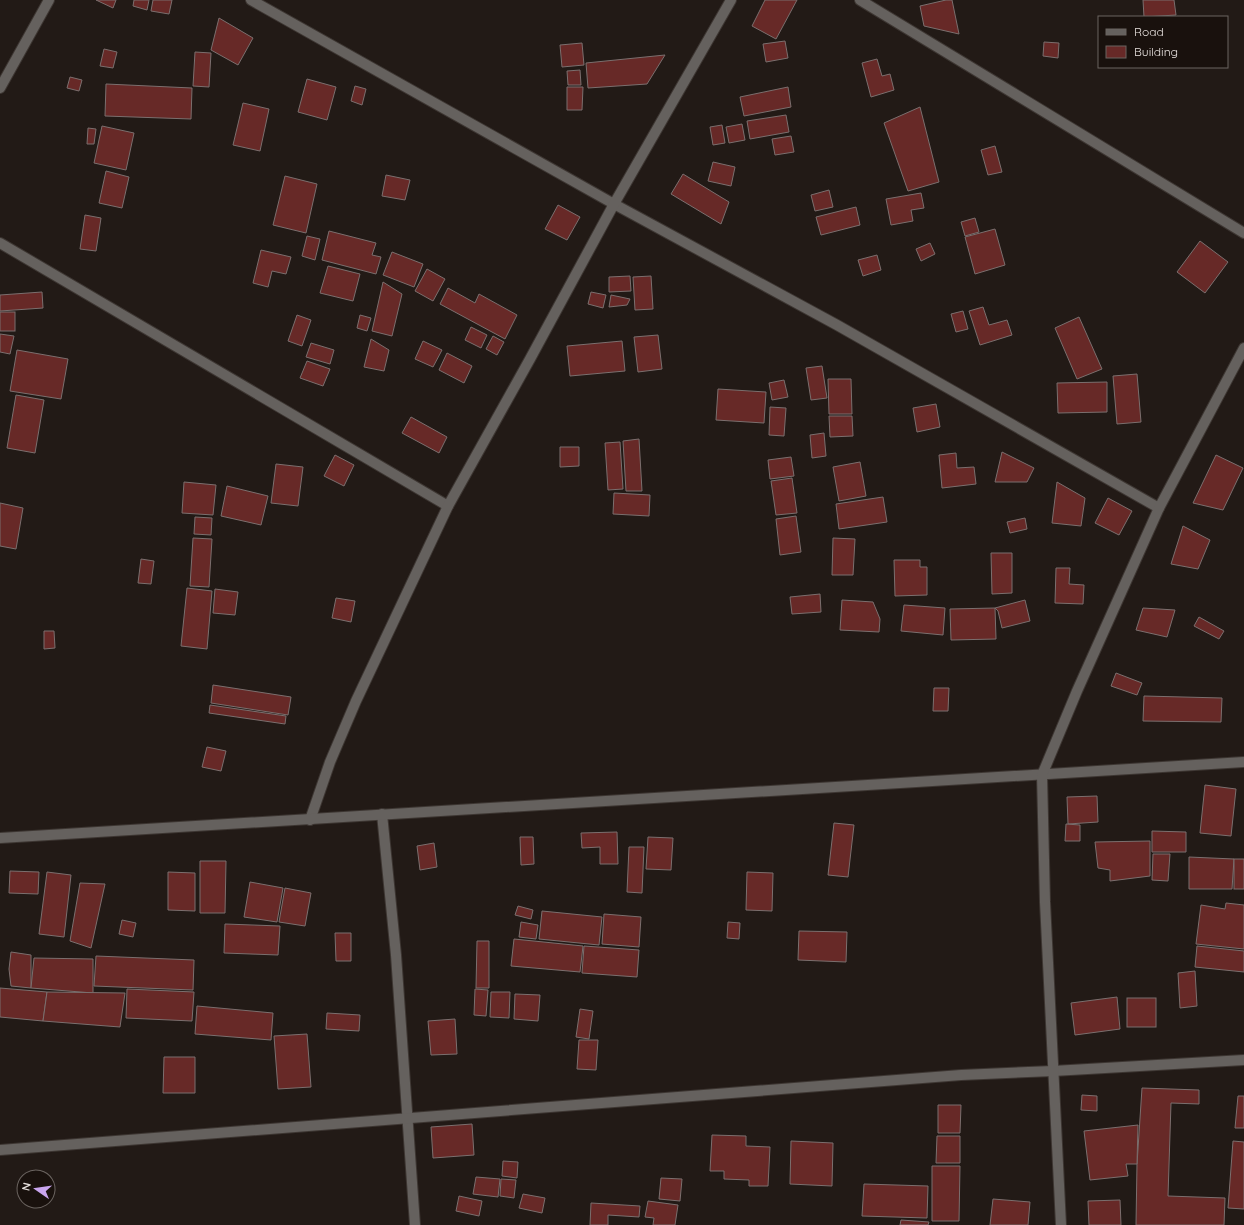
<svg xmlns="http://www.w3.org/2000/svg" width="1244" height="1225" viewBox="0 0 1244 1225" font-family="Quicksand,sans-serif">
  <rect width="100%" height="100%" fill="#221a16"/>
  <g fill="#672927" stroke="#7b6f6e">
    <polygon points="96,0 116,0 113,8"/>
    <polygon points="134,0 149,0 147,10 133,6"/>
    <polygon points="153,0 172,0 169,14 151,11"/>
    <polygon points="765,0 797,0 776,39 752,26"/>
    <polygon points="946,0 952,0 959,34 924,26 920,6"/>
    <polygon points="1143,0 1174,0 1176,15 1144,17"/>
    <polygon points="219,18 253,38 238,65 211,50"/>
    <polygon points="785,41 788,58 766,62 763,44"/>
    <polygon points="1044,42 1059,43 1058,58 1043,56"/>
    <polygon points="582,43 584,65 562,67 560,45"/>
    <polygon points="104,49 117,52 113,68 100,66"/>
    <polygon points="195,52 211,53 209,87 193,86"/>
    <polygon points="665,55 647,84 588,88 586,63"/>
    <polygon points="877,59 882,76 890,74 894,90 871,97 862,63"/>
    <polygon points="580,70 581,85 568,85 567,71"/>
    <polygon points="70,77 82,80 79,91 67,88"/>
    <polygon points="307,79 336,87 327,120 298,112"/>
    <polygon points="106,84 192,88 191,119 105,116"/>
    <polygon points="355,86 366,89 362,105 351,101"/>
    <polygon points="567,87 583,87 582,110 567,110"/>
    <polygon points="788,87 791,107 744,116 740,97"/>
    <polygon points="243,103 269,109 260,151 233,145"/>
    <polygon points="920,107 939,182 908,191 884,123"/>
    <polygon points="786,115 789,132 750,139 747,121"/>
    <polygon points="742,124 745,140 729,143 726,127"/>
    <polygon points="722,125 725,143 713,145 710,127"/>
    <polygon points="102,126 134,133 126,170 94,163"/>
    <polygon points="88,128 96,129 94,144 87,144"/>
    <polygon points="791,136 794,152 775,155 772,139"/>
    <polygon points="995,146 1002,172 988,175 981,150"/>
    <polygon points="713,162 735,167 731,186 708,181"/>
    <polygon points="106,171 129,177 122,208 99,203"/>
    <polygon points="683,174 729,202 721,224 671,194"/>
    <polygon points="386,175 410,180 405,200 382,196"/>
    <polygon points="285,176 317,184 306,233 273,225"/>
    <polygon points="829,190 833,207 815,211 811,195"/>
    <polygon points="921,193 924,208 911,210 913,221 891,225 886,199"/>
    <polygon points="558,205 580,217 567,240 545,229"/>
    <polygon points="856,207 860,225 821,235 816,217"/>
    <polygon points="85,215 101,218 96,251 80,249"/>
    <polygon points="975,218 979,232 965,236 961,222"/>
    <polygon points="995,229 1005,265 975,274 965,237"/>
    <polygon points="329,231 376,243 372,255 381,257 376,274 322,260"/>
    <polygon points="307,236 320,239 315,260 302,256"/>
    <polygon points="1200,241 1228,262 1205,293 1177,272"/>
    <polygon points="930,243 935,254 921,261 916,249"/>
    <polygon points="261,250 291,257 286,274 272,271 268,287 253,283"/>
    <polygon points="392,252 423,264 414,287 383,275"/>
    <polygon points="877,255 881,270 863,276 858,260"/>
    <polygon points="328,266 360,274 353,301 320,293"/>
    <polygon points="427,269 445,279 433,301 415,291"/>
    <polygon points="630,276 631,291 609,292 609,277"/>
    <polygon points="651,276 653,309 635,310 633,277"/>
    <polygon points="383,282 402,294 392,336 372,331"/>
    <polygon points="448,288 475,303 479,294 517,315 505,339 440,304"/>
    <polygon points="42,292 43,308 0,311 0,295"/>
    <polygon points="591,292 606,295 603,308 588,304"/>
    <polygon points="611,295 630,299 627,305 609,307"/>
    <polygon points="983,307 989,325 1007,320 1012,335 980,345 969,311"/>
    <polygon points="963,311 968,329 956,332 951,314"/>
    <rect x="0" y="312" width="15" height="19"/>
    <polygon points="297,315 311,320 302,346 288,341"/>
    <polygon points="360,315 371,318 367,331 357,328"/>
    <polygon points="1079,317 1102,369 1077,379 1055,328"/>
    <polygon points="471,327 487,335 481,348 465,340"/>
    <polygon points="0,334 14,336 10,354 0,352"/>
    <polygon points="658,335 662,369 638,372 634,337"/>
    <polygon points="493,336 504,342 497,355 486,349"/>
    <polygon points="371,339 389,350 384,371 364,367"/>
    <polygon points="423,341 442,350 433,367 415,359"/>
    <polygon points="622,341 625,371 570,376 567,346"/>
    <polygon points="311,343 334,350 330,364 306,357"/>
    <polygon points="17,350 68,359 61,399 10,391"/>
    <polygon points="447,353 472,366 464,383 439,370"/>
    <polygon points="307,361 330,369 323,386 300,378"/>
    <polygon points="822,366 827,398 811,400 806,368"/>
    <polygon points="1137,374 1141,422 1117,424 1113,376"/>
    <polygon points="828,379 851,379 852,414 829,414"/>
    <polygon points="784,380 788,397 772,400 769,383"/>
    <polygon points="1107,382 1107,412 1058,413 1057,383"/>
    <polygon points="718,389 766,392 764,423 716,420"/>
    <polygon points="16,395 44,400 35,453 7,448"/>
    <polygon points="936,404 940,427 917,432 913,408"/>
    <polygon points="770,407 786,408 784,436 769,435"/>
    <polygon points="829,416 852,416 853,436 830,437"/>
    <polygon points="411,417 447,437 439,453 402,433"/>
    <polygon points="824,433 826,456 812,458 810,435"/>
    <polygon points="639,439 642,491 626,491 623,441"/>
    <polygon points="620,442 623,489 608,490 605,443"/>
    <polygon points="560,447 579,447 579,466 560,467"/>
    <polygon points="1002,452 1034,468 1027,482 995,482"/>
    <polygon points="956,453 957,468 974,467 976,484 942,488 939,455"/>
    <polygon points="335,455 354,465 344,486 324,476"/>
    <polygon points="1216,455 1243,468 1223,510 1193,503"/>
    <polygon points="791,457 794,476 770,479 768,460"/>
    <polygon points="860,462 866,496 839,501 833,467"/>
    <polygon points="276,464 303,467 298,506 271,503"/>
    <polygon points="792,478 797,513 776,515 771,481"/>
    <polygon points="184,482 216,485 213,515 182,513"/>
    <polygon points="1057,482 1085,498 1081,526 1052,523"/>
    <polygon points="227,486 268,496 261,525 221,516"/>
    <polygon points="614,493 650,495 649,516 613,514"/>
    <polygon points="883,497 887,522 839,529 836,504"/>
    <polygon points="1108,498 1132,511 1119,535 1095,523"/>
    <polygon points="0,503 23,508 16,549 0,546"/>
    <polygon points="796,516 801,552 780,555 776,519"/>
    <polygon points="195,517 212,518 211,535 194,534"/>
    <polygon points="1025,518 1027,529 1010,533 1007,522"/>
    <polygon points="1183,526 1210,540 1198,569 1171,564"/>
    <polygon points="193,538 212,539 209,587 190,586"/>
    <polygon points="833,538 855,539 853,575 832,575"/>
    <polygon points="991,553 1012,553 1012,593 992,594"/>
    <polygon points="141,559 154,561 151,584 138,583"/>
    <polygon points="894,560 920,560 920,567 927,567 927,595 895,596"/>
    <polygon points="1056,568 1070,568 1069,584 1084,585 1083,604 1055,603"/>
    <polygon points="187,588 212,591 207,649 181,646"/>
    <polygon points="215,589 238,592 235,615 213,613"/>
    <polygon points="820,594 821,612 792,614 790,597"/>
    <polygon points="336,598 355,601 351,622 332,618"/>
    <polygon points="842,600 873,602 880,619 879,632 840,630"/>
    <polygon points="1025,600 1030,621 1002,628 998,611 995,608"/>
    <polygon points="904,605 945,608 943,635 901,631"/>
    <polygon points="995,608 996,639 951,640 950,609"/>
    <polygon points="1143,608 1175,610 1167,637 1136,630"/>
    <polygon points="1199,617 1224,631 1219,639 1194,626"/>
    <polygon points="44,631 54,631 55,648 44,649"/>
    <polygon points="1116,673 1142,683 1137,695 1111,686"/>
    <polygon points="213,685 291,697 288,715 211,703"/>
    <polygon points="934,688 949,688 948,711 933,711"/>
    <polygon points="1144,696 1222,698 1221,722 1143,721"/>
    <polygon points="210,705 286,716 285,724 209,713"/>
    <polygon points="207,747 226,751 221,771 202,767"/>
    <polygon points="1205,785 1236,789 1231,836 1200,833"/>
    <polygon points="1097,796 1098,822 1068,824 1067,797"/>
    <polygon points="834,823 854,825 848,877 828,875"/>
    <polygon points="1066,824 1080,825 1080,841 1065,841"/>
    <polygon points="1152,831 1186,832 1186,852 1152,852"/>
    <polygon points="617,832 618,864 600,864 600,847 582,848 581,833"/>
    <polygon points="520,837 533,837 534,864 521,865"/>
    <polygon points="648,837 673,838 671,870 646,869"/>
    <polygon points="1150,841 1150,876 1110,881 1110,870 1098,868 1095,842"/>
    <polygon points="434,843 437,867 420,870 417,846"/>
    <polygon points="629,847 644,847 642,893 627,892"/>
    <polygon points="1153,854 1170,854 1168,881 1152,880"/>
    <polygon points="1189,857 1234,859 1232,889 1189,889"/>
    <rect x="1234" y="859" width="10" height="30"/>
    <polygon points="200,861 226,861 225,913 200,913"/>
    <polygon points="10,871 39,872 38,894 9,893"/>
    <polygon points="47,872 71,875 64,937 39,934"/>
    <polygon points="168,872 195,873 195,911 168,910"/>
    <polygon points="747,872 773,873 772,911 746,910"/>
    <polygon points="250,882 283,888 277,922 244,917"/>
    <polygon points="80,883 105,884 91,948 70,941"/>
    <polygon points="285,888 311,893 305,926 279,922"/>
    <polygon points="1226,903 1244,905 1244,949 1196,944 1201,905 1225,909"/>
    <polygon points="518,906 533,910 531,919 515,915"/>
    <polygon points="542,911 602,917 599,945 539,939"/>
    <polygon points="604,914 641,917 639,947 602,944"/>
    <polygon points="122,920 136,923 133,937 119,934"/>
    <polygon points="521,922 538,925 536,939 519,937"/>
    <polygon points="728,922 740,923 739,939 727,938"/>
    <polygon points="225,924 280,926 278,955 224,953"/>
    <polygon points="799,931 847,932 846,962 798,960"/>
    <polygon points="335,933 351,933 351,961 336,961"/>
    <polygon points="514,939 583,946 580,972 511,966"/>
    <polygon points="477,941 489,941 489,988 476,988"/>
    <polygon points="584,946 639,950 637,977 582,973"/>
    <polygon points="1197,946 1244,951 1244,972 1195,967"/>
    <polygon points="11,952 31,955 31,988 11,986 9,969"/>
    <polygon points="96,956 194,960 193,990 94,986"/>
    <polygon points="34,958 93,959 93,993 31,988"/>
    <polygon points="1195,971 1197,1006 1180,1008 1178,973"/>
    <polygon points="0,988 47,992 43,1021 0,1017"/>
    <polygon points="127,989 194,992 192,1021 126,1018"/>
    <polygon points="475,989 488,990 486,1016 474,1015"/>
    <polygon points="47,992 125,993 120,1027 43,1021"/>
    <polygon points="491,992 510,992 509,1018 490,1017"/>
    <polygon points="515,994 540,995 538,1021 514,1019"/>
    <polygon points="1117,997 1120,1029 1075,1035 1071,1003"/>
    <rect x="1127" y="998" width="29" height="29"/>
    <polygon points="197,1006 273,1013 271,1040 195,1034"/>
    <polygon points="580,1009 593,1011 589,1039 576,1037"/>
    <polygon points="327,1013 360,1015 359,1031 326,1029"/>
    <polygon points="455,1019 457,1054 431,1055 428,1021"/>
    <polygon points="307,1034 311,1087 278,1089 274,1036"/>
    <polygon points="579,1040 598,1040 596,1070 577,1069"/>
    <polygon points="164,1057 195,1057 195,1093 163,1093"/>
    <polygon points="1142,1088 1199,1090 1199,1104 1171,1103 1168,1196 1225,1198 1224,1225 1136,1225 1137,1164"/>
    <polygon points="1082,1095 1097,1096 1097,1111 1081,1110"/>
    <polygon points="1238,1096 1244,1096 1244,1128 1235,1128"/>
    <polygon points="938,1105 961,1105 960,1133 938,1133"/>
    <polygon points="472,1124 474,1155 433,1158 431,1127"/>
    <polygon points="1138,1125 1137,1164 1126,1164 1128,1176 1090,1180 1084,1131"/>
    <polygon points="712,1135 746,1136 746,1146 770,1147 768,1186 749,1186 749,1180 724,1179 724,1171 710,1171"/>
    <polygon points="937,1136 960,1136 960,1163 936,1163"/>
    <polygon points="791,1141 833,1143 832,1186 790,1184"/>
    <polygon points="1233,1141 1244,1142 1244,1209 1228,1208"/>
    <polygon points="503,1161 518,1162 517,1178 502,1176"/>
    <polygon points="932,1166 960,1166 959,1221 932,1221"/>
    <polygon points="476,1177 500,1179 498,1197 473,1194"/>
    <polygon points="661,1178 682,1179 680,1201 659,1199"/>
    <polygon points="501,1179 516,1180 514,1198 500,1196"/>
    <polygon points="864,1184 928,1186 927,1218 862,1216"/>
    <polygon points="523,1194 545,1198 542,1213 519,1208"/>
    <polygon points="459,1196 482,1201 479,1216 456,1211"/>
    <polygon points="993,1199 1030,1202 1028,1225 990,1225"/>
    <polygon points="1120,1200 1121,1225 1089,1225 1088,1201"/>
    <polygon points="648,1201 678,1205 675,1225 653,1225 654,1218 645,1217"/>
    <polygon points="591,1203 640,1206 639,1217 608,1215 608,1225 590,1225"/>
    <polygon points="901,1220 929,1222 928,1225 900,1225"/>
  </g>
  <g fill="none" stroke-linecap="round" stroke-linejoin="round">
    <g stroke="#3d3632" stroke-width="12">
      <g id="street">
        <polyline points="251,0 614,204 837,325 1159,508"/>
        <polyline points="860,0 1244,233"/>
        <polyline points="0,88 49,0"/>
        <polyline points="0,243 448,506"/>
        <polyline points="382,814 396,955 415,1225"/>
        <polyline points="310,820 330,762 356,701 448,506 530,359 614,204 731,0"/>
        <polyline points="0,838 1244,762"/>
        <polyline points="0,1150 961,1075 1053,1071 1244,1060"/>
        <polyline points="1061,1225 1045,902 1042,775 1077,691 1159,508 1244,348"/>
      </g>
    </g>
    <use href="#street" stroke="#65615e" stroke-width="10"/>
  </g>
  <rect x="1098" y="16" width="130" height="52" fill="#19110d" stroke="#6b6460"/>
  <rect x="1106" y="29" width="20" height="6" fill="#65615e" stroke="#6b6460"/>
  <text x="1134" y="36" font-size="12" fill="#e6e0dd">Road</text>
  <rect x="1106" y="46" width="20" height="12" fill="#672927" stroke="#6b6460"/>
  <text x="1134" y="56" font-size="12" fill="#e6e0dd">Building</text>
  <g transform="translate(36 1189) rotate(283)"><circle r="19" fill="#19110d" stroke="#6b6460"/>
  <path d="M0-3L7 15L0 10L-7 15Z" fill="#c9a5ee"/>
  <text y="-6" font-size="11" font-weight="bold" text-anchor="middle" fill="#e6e0dd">N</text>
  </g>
</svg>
